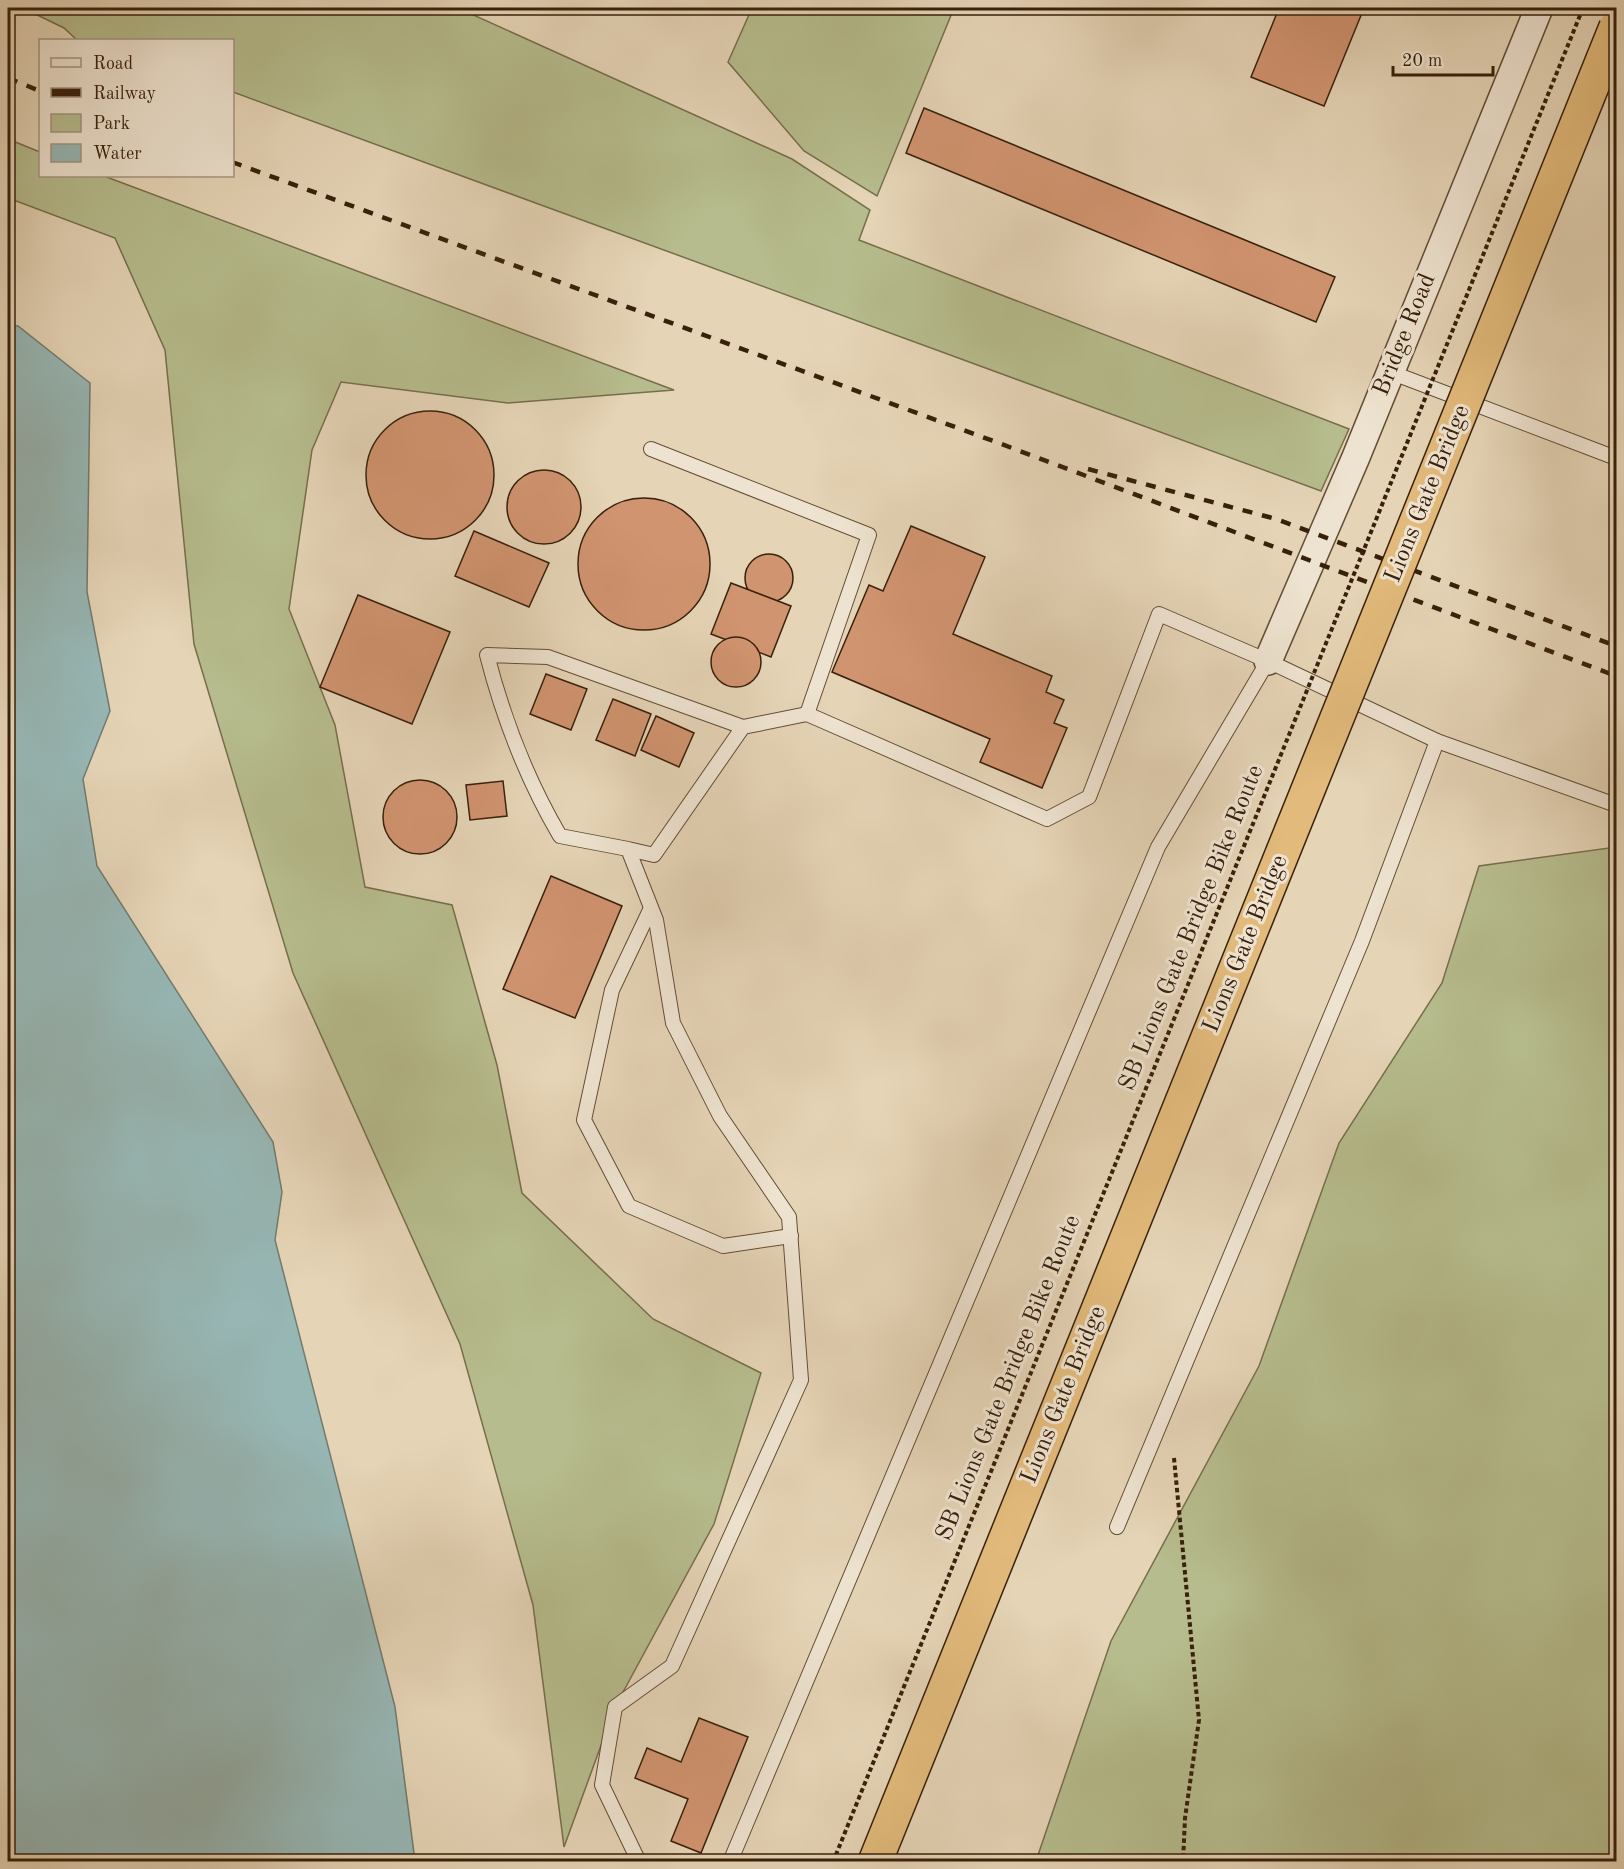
<svg xmlns="http://www.w3.org/2000/svg" width="1624" height="1869" viewBox="0 0 1624 1869" font-family="'Old Standard TT',serif">
  <rect width="100%" height="100%" fill="#e5d4b6"/>
  <filter id="stains"><feTurbulence type="fractalNoise" baseFrequency=".00333" numOctaves="4"/><feColorMatrix values="0 0 0 0 .2 0 0 0 0 .09 0 0 0 0 .02 0 0 0 .5 -.17"/></filter>
  <radialGradient id="worn" r=".72"><stop offset=".6" stop-color="#630" stop-opacity="0"/><stop offset="1" stop-color="#630" stop-opacity=".3"/></radialGradient>
  <g fill="#b6bc8d" stroke="#776e4c" stroke-width="1.5">
    <polygon points="23,8 458,8 792,159 870,210 859,240 1349,429 1321,491 233,92 232,40 77,40 64,28"/>
    <polygon points="752,8 954,8 877,196 804,151 728,62"/>
    <polygon points="8,139 40,152 40,176 104,176 674,390 508,403 341,382 312,450 289,609 335,725 365,887 452,905 497,1065 522,1193 653,1319 761,1373 714,1524 615,1707 564,1847 533,1605 460,1344 293,973 194,644 165,350 115,238 8,198"/>
    <polygon points="1616,847 1616,1861 1036,1861 1111,1641 1259,1366 1339,1143 1442,983 1479,866"/>
  </g>
  <polygon fill="#97b7b5" stroke="#717b71" stroke-width="1.5" points="8,325 18,326 90,383 87,592 110,711 83,779 97,866 273,1142 282,1192 275,1240 395,1707 415,1861 8,1861"/>
  <g fill="#d19470" stroke="#38200b" stroke-width="1.5">
    <polygon points="1279,8 1364,8 1324,106 1251,77"/>
    <polygon points="924,108 1335,277 1316,322 906,153"/>
    <circle cx="430" cy="475" r="64"/>
    <circle cx="544" cy="507" r="37"/>
    <circle cx="644" cy="564" r="66"/>
    <polygon points="911,526 985,557 953,634 1052,676 1046,692 1064,700 1054,723 1067,728 1042,788 980,762 990,739 832,672 869,585 883,591"/>
    <polygon points="474,531 549,563 529,607 455,576"/>
    <circle cx="769" cy="578" r="24"/>
    <polygon points="731,583 791,606 771,657 711,634"/>
    <polygon points="358,595 450,632 412,724 320,687"/>
    <circle cx="736" cy="662" r="25"/>
    <polygon points="546,674 587,689 571,730 530,714"/>
    <polygon points="613,699 651,714 635,756 596,740"/>
    <polygon points="656,716 694,733 679,767 641,750"/>
    <circle cx="420" cy="817" r="37"/>
    <polygon points="503,781 507,816 470,820 466,785"/>
    <polygon points="551,876 622,906 575,1018 503,989"/>
    <polygon points="699,1718 748,1737 701,1853 671,1841 688,1799 635,1778 647,1748 681,1762"/>
  </g>
  <g fill="none" stroke-linecap="round" stroke-linejoin="round">
    <g stroke="#634d36" stroke-width="16">
      <g id="lane">
        <polyline points="1390,372 1616,458"/>
        <polyline points="651,449 869,535 807,714"/>
        <polyline points="743,727 807,714 1047,819 1089,797 1159,614 1268,661 1437,741 1616,805"/>
        <path d="M628,849L654,855L743,727L548,657L487,655C504,721 526,778 560,836L628,849L656,920L673,1023L720,1116L789,1217L801,1380L672,1666L615,1707L602,1785L639,1862"/>
        <polyline points="651,908 612,990 584,1120 629,1206 723,1246 791,1236"/>
        <polyline points="1117,1527 1362,941 1437,741"/>
        <polyline points="730,1862 1158,847 1268,661"/>
      </g>
    </g>
    <g stroke="#634d36" stroke-width="30">
      <polyline id="street" points="1268,661 1356,457 1539,8"/>
    </g>
    <polyline stroke="#38200b" stroke-width="4" stroke-dasharray="4.5 3" stroke-linecap="butt" points="1174,1458 1199,1720 1185,1818 1183,1862"/>
    <use href="#lane" stroke="#eee3d0" stroke-width="14"/>
    <use href="#street" stroke="#eee3d0" stroke-width="27"/>
    <g stroke="#38200b" stroke-width="4.5" stroke-dasharray="10 10" stroke-linecap="butt">
      <polyline points="8,78 40,91"/>
      <polyline points="232,162 996,442 1616,676"/>
      <polyline points="1088,469 1276,519 1616,646"/>
    </g>
    <g stroke="#38200b" stroke-width="36" stroke-linecap="butt">
      <polyline id="highway-bridge" points="875,1862 1616,27"/>
    </g>
    <polyline stroke="#38200b" stroke-width="4" stroke-dasharray="4.5 3" stroke-linecap="butt" points="833,1862 1583,8"/>
    <use href="#highway-bridge" stroke="#e2ba7b" stroke-width="33"/>
  </g>
  <g text-anchor="middle" dominant-baseline="central" stroke-width="6" stroke-linejoin="round" paint-order="stroke">
    <g font-size="24" fill="#38200b" stroke="#eee3d0">
      <text transform="translate(1405 335) rotate(-68)">Bridge Road</text>
      <text transform="translate(1428 494) rotate(-68)">Lions Gate Bridge</text>
      <text transform="translate(1192 928) rotate(-68)">SB Lions Gate Bridge Bike Route</text>
      <text transform="translate(1246 944) rotate(-68)">Lions Gate Bridge</text>
      <text transform="translate(1009 1378) rotate(-68)">SB Lions Gate Bridge Bike Route</text>
      <text transform="translate(1064 1395) rotate(-68)">Lions Gate Bridge</text>
    </g>
  </g>
  <rect width="1624" height="1869" fill="none" stroke="#e5d4b6" stroke-width="30"/>
  <rect x="9" y="9" width="1606" height="1851" fill="none" stroke="#38200b" stroke-width="3"/>
  <rect x="15" y="15" width="1594" height="1839" fill="none" stroke="#38200b" stroke-width="1.5"/>
  <rect x="39" y="39" width="195" height="138" fill="#eee3d0" stroke="#a59581" stroke-width="1.5"/>
  <rect x="51" y="58" width="30" height="9" fill="#eee3d0" stroke="#a59581" stroke-width="1.5"/>
  <text x="93" y="69" font-size="18" fill="#38200b">Road</text>
  <rect x="51" y="88" width="30" height="9" fill="#38200b" stroke="#a59581" stroke-width="1.5"/>
  <text x="93" y="99" font-size="18" fill="#38200b">Railway</text>
  <rect x="51" y="114" width="30" height="18" fill="#b6bc8d" stroke="#a59581" stroke-width="1.5"/>
  <text x="93" y="129" font-size="18" fill="#38200b">Park</text>
  <rect x="51" y="144" width="30" height="18" fill="#97b7b5" stroke="#a59581" stroke-width="1.5"/>
  <text x="93" y="159" font-size="18" fill="#38200b">Water</text>
  <path d="M1393 66v9h100v-9" fill="none" stroke="#38200b" stroke-width="3"/>
  <text x="1402" y="66" font-size="18" fill="#38200b" stroke="#eee3d0" stroke-width="4.5" paint-order="stroke">20 m</text>
  <rect width="100%" height="100%" filter="url(#stains)"/>
  <rect width="100%" height="100%" fill="url(#worn)"/>
</svg>
